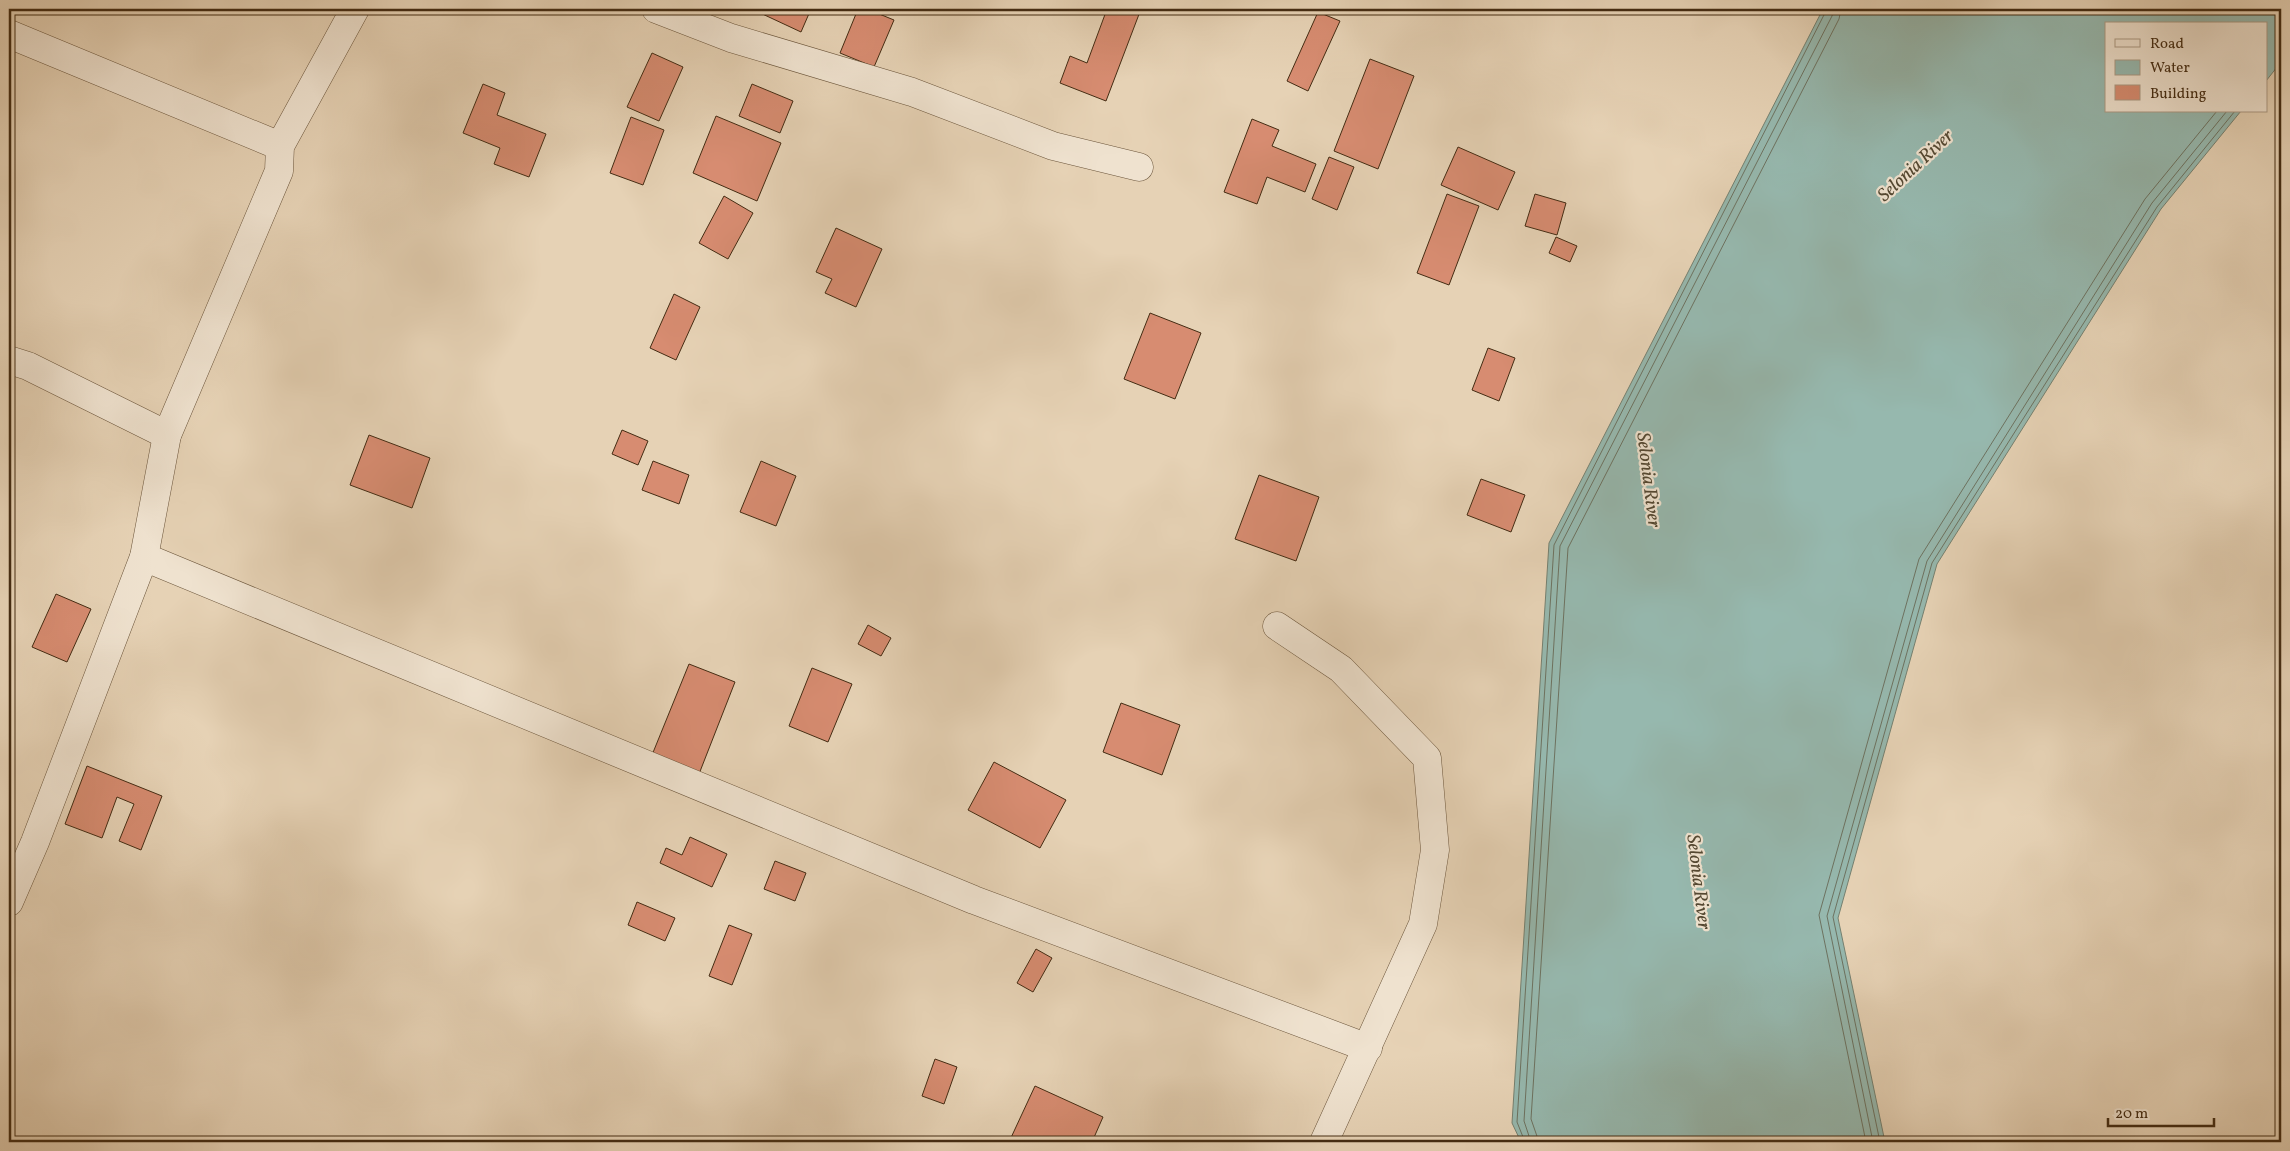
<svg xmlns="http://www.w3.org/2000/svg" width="2290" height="1151" viewBox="0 0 2290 1151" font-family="Vollkorn,serif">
  <rect width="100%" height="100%" fill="#e6d2b5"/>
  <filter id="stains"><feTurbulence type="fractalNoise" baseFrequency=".004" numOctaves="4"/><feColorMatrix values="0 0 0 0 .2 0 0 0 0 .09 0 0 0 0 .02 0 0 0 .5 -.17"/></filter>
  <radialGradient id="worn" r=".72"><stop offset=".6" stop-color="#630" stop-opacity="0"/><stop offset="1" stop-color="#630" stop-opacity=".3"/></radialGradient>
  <polygon fill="#96b8ae" stroke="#758070" points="1823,9 2281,9 2281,62 2266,81 2266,24 2106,24 2106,111 2241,111 2161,209 1937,564 1838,918 1885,1142 1521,1142 1512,1123 1549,543"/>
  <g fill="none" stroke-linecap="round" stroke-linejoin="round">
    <g stroke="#6d7260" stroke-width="1">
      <polyline points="1525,1142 1517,1122 1554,545 1827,9"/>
      <polyline points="1531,1142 1524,1121 1560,546 1832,16 1834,9"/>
      <polyline points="1539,1142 1531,1119 1568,548 1839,19 1841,9"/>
      <polyline points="1866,1142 1819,915 1919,559 2145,199 2217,111"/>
      <polyline points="1873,1142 1827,916 1927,561 2152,203 2227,111"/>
      <polyline points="1880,1142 1833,917 1932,563 2157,207 2235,111"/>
    </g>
  </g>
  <g fill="#d78c71" stroke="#442c13">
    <polygon points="757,9 811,9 801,32 756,11"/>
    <polygon points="858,9 867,9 894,20 874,67 840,53"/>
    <polygon points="1107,9 1141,9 1106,101 1060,83 1070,56 1087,63"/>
    <polygon points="1318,12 1340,21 1308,91 1287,81"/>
    <polygon points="652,53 683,67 659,121 627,107"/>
    <polygon points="1370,59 1414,76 1378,169 1334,151"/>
    <polygon points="483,84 505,93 497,115 546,134 529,177 494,164 500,148 463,133"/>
    <polygon points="752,84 793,101 780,133 739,116"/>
    <polygon points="716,116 781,143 757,201 693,173"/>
    <polygon points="631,117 664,130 643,185 610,173"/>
    <polygon points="1252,119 1279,130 1272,146 1316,164 1305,192 1267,177 1257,204 1224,192"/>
    <polygon points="1458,147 1515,172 1498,210 1441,185"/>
    <polygon points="1329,157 1354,167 1337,210 1312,199"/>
    <polygon points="1447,194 1479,206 1449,285 1417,273"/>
    <polygon points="1535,194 1566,203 1557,235 1525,226"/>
    <polygon points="724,196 753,213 728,259 699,243"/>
    <polygon points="836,228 882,249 856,307 825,293 832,279 816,272"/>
    <polygon points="1556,237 1577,246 1570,262 1549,253"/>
    <polygon points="674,294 700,307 676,360 650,348"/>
    <polygon points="1150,313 1201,333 1175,399 1124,379"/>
    <polygon points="1488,348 1515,358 1499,401 1472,390"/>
    <polygon points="622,430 648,441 638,465 612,454"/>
    <polygon points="369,435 430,458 412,508 350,485"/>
    <polygon points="653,461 689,475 679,504 642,490"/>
    <polygon points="761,461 796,476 776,526 740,512"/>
    <polygon points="1259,475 1319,497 1296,561 1235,539"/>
    <polygon points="1481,479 1525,495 1511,532 1467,515"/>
    <polygon points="56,594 91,609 67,662 32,647"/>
    <polygon points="868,625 891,638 881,656 858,644"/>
    <polygon points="689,664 735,682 699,774 652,755"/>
    <polygon points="812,668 852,684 828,742 789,726"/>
    <polygon points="1121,703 1180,725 1162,775 1103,752"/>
    <polygon points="994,762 1066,800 1040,848 968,810"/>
    <polygon points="87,766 162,796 141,850 119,841 134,804 117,797 102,838 65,824"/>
    <polygon points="690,837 727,854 712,887 660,863 666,848 682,855"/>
    <polygon points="775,861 806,873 795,901 764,889"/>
    <polygon points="637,902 675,918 665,941 628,925"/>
    <polygon points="729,925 752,934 732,985 709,976"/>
    <polygon points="1036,949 1052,958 1033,992 1017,983"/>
    <polygon points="935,1059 957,1067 944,1104 922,1096"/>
    <polygon points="1035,1086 1103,1117 1092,1142 1009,1142"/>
  </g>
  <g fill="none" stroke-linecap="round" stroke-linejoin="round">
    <g stroke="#6c563c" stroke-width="29">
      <g id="minor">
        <polyline points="656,9 731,38 912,92 1053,146 1139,167"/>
        <polyline points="9,34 280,146"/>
        <polyline points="9,360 28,366 167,435"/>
        <polyline points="144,557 974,900 1368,1048"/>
        <polyline points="1277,626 1341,669 1427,758 1435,850 1423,924 1324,1142"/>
        <polyline points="9,902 35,842 144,557 167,435 279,171 280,146 355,9"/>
      </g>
    </g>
    <use href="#minor" stroke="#efe2cf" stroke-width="28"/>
  </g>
  <g text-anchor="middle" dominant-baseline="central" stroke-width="4.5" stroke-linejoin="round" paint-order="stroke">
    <g font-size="19" font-style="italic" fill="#544832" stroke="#efe2cf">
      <text transform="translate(1916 166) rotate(-43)">Selonia River</text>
      <text transform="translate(1648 480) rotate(83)">Selonia River</text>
      <text transform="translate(1698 882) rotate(83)">Selonia River</text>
    </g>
  </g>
  <rect width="2290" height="1151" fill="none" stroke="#e6d2b5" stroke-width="30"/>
  <rect x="10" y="10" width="2270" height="1131" fill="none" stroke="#442c13" stroke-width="2.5"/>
  <rect x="15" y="15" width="2260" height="1121" fill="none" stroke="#442c13"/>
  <rect x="2105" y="22" width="162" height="90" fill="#efe2cf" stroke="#ab9984"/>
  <rect x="2115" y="39" width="25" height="8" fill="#efe2cf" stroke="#ab9984"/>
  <text x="2150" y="48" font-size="15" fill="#442c13">Road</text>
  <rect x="2115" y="60" width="25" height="15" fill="#96b8ae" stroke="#ab9984"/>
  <text x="2150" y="72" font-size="15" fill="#442c13">Water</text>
  <rect x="2115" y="85" width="25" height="15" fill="#d78c71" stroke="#ab9984"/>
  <text x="2150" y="98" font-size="15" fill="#442c13">Building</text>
  <path d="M2108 1118v8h106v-8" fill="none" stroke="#442c13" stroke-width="2.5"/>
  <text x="2115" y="1118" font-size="15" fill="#442c13" stroke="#efe2cf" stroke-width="4" paint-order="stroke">20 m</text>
  <rect width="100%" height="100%" filter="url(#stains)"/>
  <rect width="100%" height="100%" fill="url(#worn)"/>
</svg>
